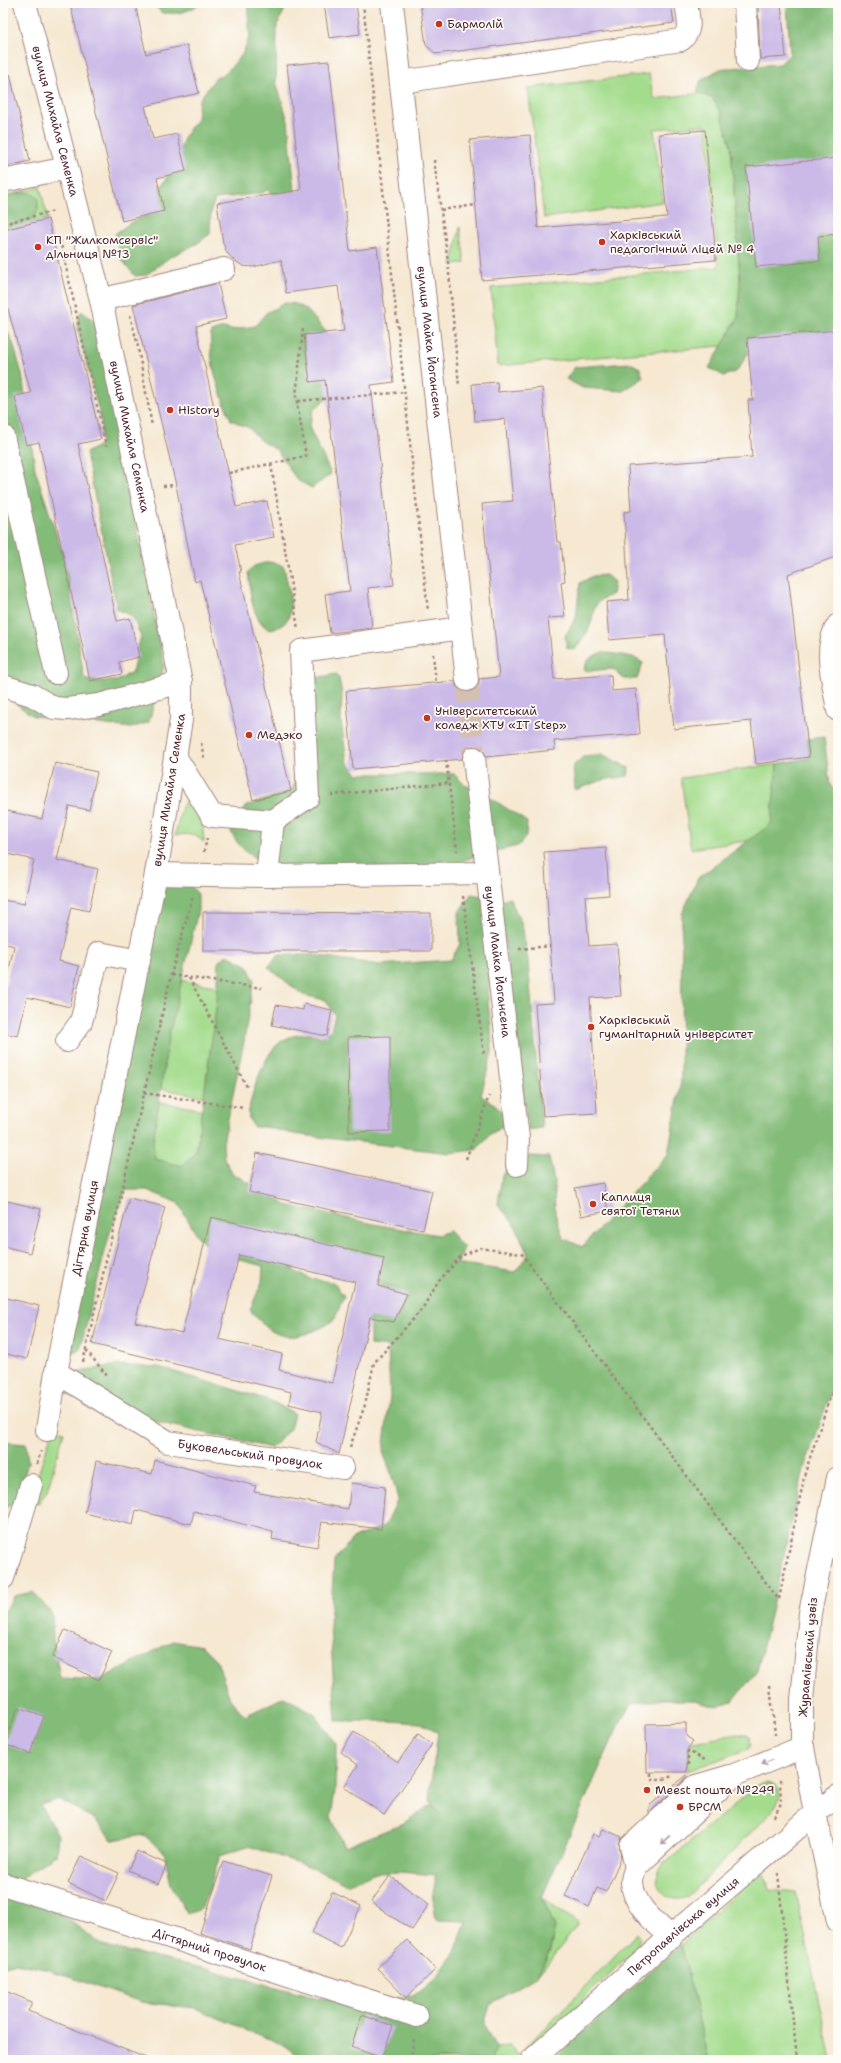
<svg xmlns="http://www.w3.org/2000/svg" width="841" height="2063" viewBox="0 0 841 2063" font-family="'Shantell Sans',sans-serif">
  <rect width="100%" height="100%" fill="#fdfcf7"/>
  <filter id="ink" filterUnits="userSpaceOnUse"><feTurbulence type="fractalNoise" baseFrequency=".025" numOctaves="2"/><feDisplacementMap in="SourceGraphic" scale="8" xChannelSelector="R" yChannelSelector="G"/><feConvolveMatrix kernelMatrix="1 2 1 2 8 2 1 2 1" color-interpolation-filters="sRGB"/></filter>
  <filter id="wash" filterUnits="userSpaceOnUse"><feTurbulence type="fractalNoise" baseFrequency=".012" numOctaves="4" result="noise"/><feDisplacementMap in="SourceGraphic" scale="16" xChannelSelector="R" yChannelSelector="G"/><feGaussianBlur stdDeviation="0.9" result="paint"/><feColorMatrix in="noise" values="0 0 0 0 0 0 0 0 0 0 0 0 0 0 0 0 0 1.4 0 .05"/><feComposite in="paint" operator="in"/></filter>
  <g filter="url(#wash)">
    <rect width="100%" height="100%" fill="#f6e8d1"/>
    <g fill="#a4dc8d" stroke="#777e5c">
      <polygon points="649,74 654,99 700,93 712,98 721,112 731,146 740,279 738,318 731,327 732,345 498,366 491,288 719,267 706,125 654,129 663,202 544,218 528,88"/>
      <polygon points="40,187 48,219 3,230 3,197"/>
      <polygon points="460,227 465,263 452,264"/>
      <polygon points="777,764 787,835 691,849 681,778"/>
      <polygon points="187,798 191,799 202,820 204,842 193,834 175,835 182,807"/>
      <polygon points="175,979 238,990 219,1099 156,1088"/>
      <polygon points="154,1101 215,1112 202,1182 141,1171"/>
      <polygon points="53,1428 64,1432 47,1491 38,1504 34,1488"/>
      <polygon points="737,1734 750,1736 751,1745 748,1749 687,1771 687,1750 693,1741"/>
      <path d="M767,1782C784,1785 782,1800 773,1810L688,1897C667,1906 647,1884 663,1865L758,1785Z"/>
      <polygon points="762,1869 770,1889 796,1892 831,2060 708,2060 681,1944"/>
      <polygon points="542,1897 579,1924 537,1976 550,1950 555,1927"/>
      <polygon points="637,1933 640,1938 635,1949 549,2033 517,2060 492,2060 496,2048 510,2046 518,2055"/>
    </g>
    <g fill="#83bc78" stroke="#666e52" fill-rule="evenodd">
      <path d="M152,3H200C189,13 176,14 162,13Z"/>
      <polygon points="247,3 288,3 277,25 276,82 288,121 297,211 280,207 269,189 262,193 215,199 211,210 210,234 196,244 170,257 146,275 135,276 121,259 115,234 130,223 148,215 152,200 175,166 185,135 197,119 199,100 217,76 223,76 242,55 250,36"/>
      <polygon points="787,3 838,3 838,330 755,342 737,371 724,376 709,368 738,318 740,279 731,146 721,112 712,98 697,92 701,80 720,69 780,64 790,54"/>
      <polygon points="19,193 31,193 38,198 38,210 33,219 3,227 3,197"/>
      <path d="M285,303L296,304L307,310L327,333L338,386L313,411L309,427L331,474L312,488L297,480L277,450L261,441L249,428L231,420C220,392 208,363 211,332L223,328L232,330L255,326L266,313Z"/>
      <polygon points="81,311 97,323 164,666 149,722 131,728 33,716 11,700 3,676 3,328 6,329 13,343 22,374 35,469 65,561 84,678 90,681 117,681 132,672 141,636 132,616 117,609 86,453 101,444 101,420 77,325"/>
      <polygon points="630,363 640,368 643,378 623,391 583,388 566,379 575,367"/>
      <path d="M268,562L277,563L284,567C288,590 303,627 268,629C250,616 251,593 248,572L254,566Z"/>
      <path d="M606,575L614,582L612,594C591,604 596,607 590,626C587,634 579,643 575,650L567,648L565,636L576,618L580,583L593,576Z"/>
      <path d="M603,652L633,657L643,663L637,679H624L613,669L584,671C585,659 592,656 603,652Z"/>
      <path d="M336,674L339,679L342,693L341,721L347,761L357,774H454L465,785L488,796L527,822L526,837L518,846L478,855L447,867L276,869C257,860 240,851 231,832L246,806L291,791C307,764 311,709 315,678Z"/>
      <path d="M824,737L830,785L836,792H838V1372L804,1469L757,1671L732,1702L717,1707L690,1700H656L631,1704L618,1726L542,1897L555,1927L550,1950L537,1976L490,2004L484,2025L496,2048L492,2060H303L285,2046L195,2008L141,2002L49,1970L15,1963L3,1967V1614L14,1596L33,1592L52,1614L53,1638L60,1678L99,1680L173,1641L202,1646L217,1661L230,1699L245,1716L284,1697L314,1713L336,1744L335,1791L331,1817L345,1847L402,1824L431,1805L439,1814L429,1799L438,1732L421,1723L390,1721H336L330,1625L334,1561L353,1538L385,1526L398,1499L391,1473L383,1452L390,1396L388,1347L370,1345V1289L351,1266L290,1269L311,1279L333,1282L344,1296C341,1302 339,1309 336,1316C332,1323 323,1327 316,1330C284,1344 270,1334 250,1310L262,1282L263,1266L213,1253L198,1237L178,1203L147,1190H126L110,1232L80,1349L73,1352L67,1341L160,893L172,880L183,878L198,894V910L168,1040L153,1143L155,1159L182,1166L196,1152L217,1001L219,961L227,955L247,965L254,980L244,1041L223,1143L224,1158L232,1173L286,1205L379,1225L438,1235L449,1231L464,1248L457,1264H463L515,1272L528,1255L516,1227L498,1204L502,1175L529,1156L549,1157L554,1181L555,1213L563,1238L582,1247L668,1154L681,1081L682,914L698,878L771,824L777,764L809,758L807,739ZM59,1799L94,1819L112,1840L144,1835L164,1852L171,1884L187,1914L201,1909L211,1885L220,1855L248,1846L311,1867L347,1885L373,1873L400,1872L436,1875L432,1892L436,1920L466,1921L455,1952L436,1978L423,1989L414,1996L351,2004L310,1996L211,1970L104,1946L48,1905L20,1880L35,1868L56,1855L58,1835L40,1805Z"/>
      <polygon points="602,754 629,768 628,776 603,780 575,790 573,766 584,756"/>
      <path d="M471,894L482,896L490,928L488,1004L491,1026L492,1052L481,1096L496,1105L504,1114L502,1127L489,1135L476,1150L449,1153L294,1134L266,1127H254C252,1124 250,1121 249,1119C246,1104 265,1054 277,1045C289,1034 308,1031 322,1037L331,1030L335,1015L326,1000L303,995L268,967L279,955H313L379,965L451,960L460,944L459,912Z"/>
      <polygon points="509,897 522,924 528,961 542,1128 528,1130 500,905 504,899"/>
      <path d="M116,1365L158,1367L269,1400L294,1413L290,1429L271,1448C201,1431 131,1420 64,1393L63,1381L75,1373Z"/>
      <polygon points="3,1442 26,1444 28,1462 22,1484 16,1501 3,1510"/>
      <polygon points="681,1944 708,2060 552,2060"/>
    </g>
    <g id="blocks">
      <g fill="#cbbae7" fill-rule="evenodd">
        <polygon points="70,3 135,3 146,54 187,45 199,93 145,106 153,139 177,134 186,171 157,178 164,211 122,221"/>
        <polygon points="324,3 356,3 360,34 329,38"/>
        <polygon points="420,3 671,3 674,23 436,54 426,45"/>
        <polygon points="758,3 781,3 786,57 760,59"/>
        <polygon points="329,61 350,251 377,247 394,382 371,385 394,585 368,588 372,628 330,633 325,594 350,591 325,380 310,382 304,335 344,331 338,286 286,293 281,260 253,267 243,266 235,261 227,253 223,243 217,203 301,190 287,65"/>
        <polygon points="10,74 30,161 3,167 3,75"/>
        <polygon points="705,130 716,260 482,280 470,140 530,135 538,228 667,217 659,134"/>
        <polygon points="838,158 838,234 818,236 820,261 756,267 746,167"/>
        <polygon points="48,219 101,439 78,444 117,621 130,618 139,657 119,662 122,674 90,681 39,442 26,445 15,396 31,393 6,302 3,302 3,230"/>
        <polygon points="218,283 226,319 196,326 236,507 267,501 274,537 235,545 241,572 239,572 291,791 253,800 200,580 195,582 176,485 133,305"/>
        <polygon points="838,330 838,556 788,574 809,757 756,764 751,721 674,729 665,635 609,640 606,602 629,600 624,512 631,511 628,466 752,457 748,400 753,400 747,338"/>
        <polygon points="497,382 498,392 542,388 557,542 561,542 565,581 561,582 565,617 548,618 554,679 611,675 612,691 636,689 640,734 554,741 555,750 486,757 484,751 479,747 472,746 467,748 463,753 462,759 353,769 346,691 455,681 457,688 462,692 468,692 475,690 479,685 479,679 499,677 482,504 513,501 509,458 505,419 475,421 472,384"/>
        <polygon points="55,763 97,772 89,810 69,806 57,860 98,869 89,911 71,907 59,961 79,966 70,1007 27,997 18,1036 3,1033 3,997 14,946 3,943 3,900 24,904 34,860 3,853 3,810 42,819"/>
        <polygon points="606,848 609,895 585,897 589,946 617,944 621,996 590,998 597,1113 543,1116 535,1004 554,1003 544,852"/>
        <polygon points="203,912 431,913 431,951 203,951"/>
        <polygon points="304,1004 332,1010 327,1036 272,1025 276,1005 303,1010"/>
        <polygon points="390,1036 390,1131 349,1132 348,1037"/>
        <polygon points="257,1153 432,1191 423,1230 249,1192"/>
        <polygon points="603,1183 608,1211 581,1216 575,1188"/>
        <path d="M129,1198L165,1207L135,1322L182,1333L211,1217L384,1258L378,1286L407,1294L394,1322L370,1317L339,1454L316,1442L322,1412L289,1404L291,1392L92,1344ZM239,1255L355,1282L332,1383L279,1370L282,1354L219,1339Z"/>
        <polygon points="3,1200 41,1209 30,1253 3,1246"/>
        <polygon points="3,1297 39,1306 27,1359 3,1353"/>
        <polygon points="155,1460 256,1486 254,1492 348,1509 351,1483 385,1487 381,1529 322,1522 317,1547 272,1539 273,1532 194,1511 191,1524 136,1510 133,1525 85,1513 96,1461 152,1474"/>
        <polygon points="65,1630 112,1652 99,1680 52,1657"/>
        <polygon points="18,1707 44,1716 30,1754 4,1744"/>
        <polygon points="686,1723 686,1736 693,1741 687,1750 687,1772 647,1772 646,1724"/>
        <polygon points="354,1732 398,1762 418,1734 432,1744 384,1815 344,1787 358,1765 341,1752"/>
        <polygon points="687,1775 687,1777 649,1813 649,1806"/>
        <polygon points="603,1829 622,1837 619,1843 621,1858 606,1892 597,1888 589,1907 565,1896 593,1834 599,1837"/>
        <polygon points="137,1851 167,1864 158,1884 128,1870"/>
        <polygon points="81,1856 119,1873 106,1901 68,1883"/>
        <polygon points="223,1861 272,1876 250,1949 200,1933"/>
        <polygon points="390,1876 429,1904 412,1930 371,1902"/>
        <polygon points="332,1892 361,1906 341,1948 312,1933"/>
        <polygon points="407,1940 436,1969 406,1998 377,1968"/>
        <polygon points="3,1990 32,2002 28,2011 151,2060 3,2060"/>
        <polygon points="362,2015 393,2026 382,2058 351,2047"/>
      </g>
    </g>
  </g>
  <g filter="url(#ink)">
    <use href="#blocks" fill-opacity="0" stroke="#a0847e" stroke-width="1"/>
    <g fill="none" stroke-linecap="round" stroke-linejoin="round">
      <polyline stroke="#d4c0b0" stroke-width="22" stroke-dasharray="22 11" stroke-linecap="butt" points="467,680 474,758"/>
      <g stroke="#a0847e" stroke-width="24">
        <g id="minor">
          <path id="s1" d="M25,3L101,300L181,682V720L156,874L56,1372L47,1430"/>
          <path id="s2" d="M392,3L467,680"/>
          <polyline points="745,3 748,61"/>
          <path d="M401,82L681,40C693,29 688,18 686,3"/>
          <polyline points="3,181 67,168"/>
          <polyline points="101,300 224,269"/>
          <polyline points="3,436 56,673"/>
          <path d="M838,625C822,648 834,684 838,710"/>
          <polyline points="3,686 32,695 54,708 67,709 99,705 181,682"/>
          <polyline points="175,756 212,816 273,821"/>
          <path id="s3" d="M474,758L518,1138L517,1165"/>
          <polyline points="156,874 267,876 486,873"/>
          <polyline points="267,876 273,821 308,797 301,651 461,628"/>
          <polyline points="67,1041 81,1022 99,953 139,961"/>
          <path id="s4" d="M56,1372L168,1442L343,1468"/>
          <polyline points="3,1578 31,1485"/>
          <polyline points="636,1867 631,1846 696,1786 730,1776"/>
          <path id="s5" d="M3,1884L417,2016"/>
          <path d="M671,1937C655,1922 633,1906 632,1882C632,1878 634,1872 636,1867L734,1775L803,1747"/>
          <path id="s6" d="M532,2060L677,1931L815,1813L838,1796"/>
        </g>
      </g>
      <g stroke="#a0847e" stroke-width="24">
        <polyline id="major" points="838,1478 810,1613 802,1700 802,1742 815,1813 838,1921"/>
      </g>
      <g stroke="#a0847e" stroke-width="2.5" stroke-dasharray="3 3" stroke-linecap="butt">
        <polyline points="363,3 428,611"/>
        <polyline points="434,160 448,262 459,386"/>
        <polyline points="441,210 476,205"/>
        <polyline points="3,224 54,211"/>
        <polyline points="60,240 106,446"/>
        <polyline points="130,315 137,342 152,426"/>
        <polyline points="298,401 405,392"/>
        <polyline points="271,464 298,629"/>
        <polyline points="229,473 306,456 296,396 303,328"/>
        <polyline points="163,486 176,485"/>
        <polyline points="433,654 436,683"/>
        <polyline points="201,743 204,758"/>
        <polyline points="446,760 457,851"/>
        <polyline points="331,795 449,783"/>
        <polyline points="204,852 207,838"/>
        <polyline points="463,896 484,1055"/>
        <polyline points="519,949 550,946"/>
        <polyline points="171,975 262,988"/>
        <polyline points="189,978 247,1087"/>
        <polyline points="144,1093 244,1108"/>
        <polyline points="466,1159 489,1096"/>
        <polyline points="86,1350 108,1377"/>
        <polyline points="83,1362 171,975 193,896"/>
        <polyline points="350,1447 365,1405 374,1363 422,1309 439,1281 461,1256 480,1248 522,1254 779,1600"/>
        <polyline points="37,1464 41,1451"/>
        <polyline points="779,1599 805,1473 838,1373"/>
        <polyline points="770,1685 775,1735"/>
        <polyline points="688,1765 688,1751 705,1760"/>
        <polyline points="651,1773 651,1779 660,1780 673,1776"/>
        <polyline points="774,1817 781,1803 780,1780"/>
        <polyline points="778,1873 797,2060"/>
        <polyline points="411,2060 414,2037"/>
      </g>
      <use href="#minor" stroke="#fff" stroke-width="22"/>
      <use href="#major" stroke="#fff" stroke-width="22"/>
    </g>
    <defs><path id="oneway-shaft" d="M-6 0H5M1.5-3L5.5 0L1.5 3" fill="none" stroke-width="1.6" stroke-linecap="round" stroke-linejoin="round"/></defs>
    <g stroke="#ae9aa0">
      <use href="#oneway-shaft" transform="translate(767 1762) rotate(158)"/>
      <use href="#oneway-shaft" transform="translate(665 1840) rotate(137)"/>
    </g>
  </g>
  <g fill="#c8321e" stroke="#fdfcf7" stroke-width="1.5">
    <circle cx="439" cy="24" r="4"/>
    <circle cx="602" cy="242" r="4"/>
    <circle cx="38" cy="247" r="4"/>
    <circle cx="170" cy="410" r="4"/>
    <circle cx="427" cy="718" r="4"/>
    <circle cx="249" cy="735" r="4"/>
    <circle cx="591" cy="1027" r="4"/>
    <circle cx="593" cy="1204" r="4"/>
    <circle cx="647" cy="1790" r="4"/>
    <circle cx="680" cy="1807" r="4"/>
  </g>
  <g text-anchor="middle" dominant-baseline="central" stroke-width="3.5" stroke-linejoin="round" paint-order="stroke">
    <g font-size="12" fill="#4a1f2b" stroke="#fdfcf7" text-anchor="start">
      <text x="447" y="24">Бармолій</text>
      <text x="610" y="235">Харківський<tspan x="610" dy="14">педагогічний ліцей № 4</tspan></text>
      <text x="46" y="240">КП "Жилкомсервіс"<tspan x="46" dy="14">дільниця №13</tspan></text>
      <text x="178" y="410">History</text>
      <text x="435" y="711">Університетський<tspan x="435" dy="14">коледж ХТУ «IT Step»</tspan></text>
      <text x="257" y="735">Медэко</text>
      <text x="599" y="1020">Харківський<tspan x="599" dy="14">гуманітарний університет</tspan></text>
      <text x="601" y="1197">Каплиця<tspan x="601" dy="14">святої Тетяни</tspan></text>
      <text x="655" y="1790">Meest пошта №249</text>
      <text x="688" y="1807">БРСМ</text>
    </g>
    <g font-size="12" fill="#4a1f2b" stroke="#fdfcf7">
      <text stroke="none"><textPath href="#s1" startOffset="122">вулиця Михайля Семенка</textPath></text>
      <text stroke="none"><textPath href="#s2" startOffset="341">вулиця Майка Йогансена</textPath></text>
      <text stroke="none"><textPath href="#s1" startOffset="446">вулиця Михайля Семенка</textPath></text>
      <text transform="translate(169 790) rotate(-81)">вулиця Михайля Семенка</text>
      <text stroke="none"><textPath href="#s3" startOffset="205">вулиця Майка Йогансена</textPath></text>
      <text transform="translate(85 1228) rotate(-79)">Дігтярна вулиця</text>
      <text stroke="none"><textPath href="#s4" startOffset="215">Буковельський провулок</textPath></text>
      <text transform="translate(808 1657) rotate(-85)">Журавлівський узвіз</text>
      <text stroke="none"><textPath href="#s6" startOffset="202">Петропавлівська вулиця</textPath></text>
      <text stroke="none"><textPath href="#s5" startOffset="217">Дігтярний провулок</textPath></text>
    </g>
  </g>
  <rect width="841" height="2063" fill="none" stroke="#fdfcf7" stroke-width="16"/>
</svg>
